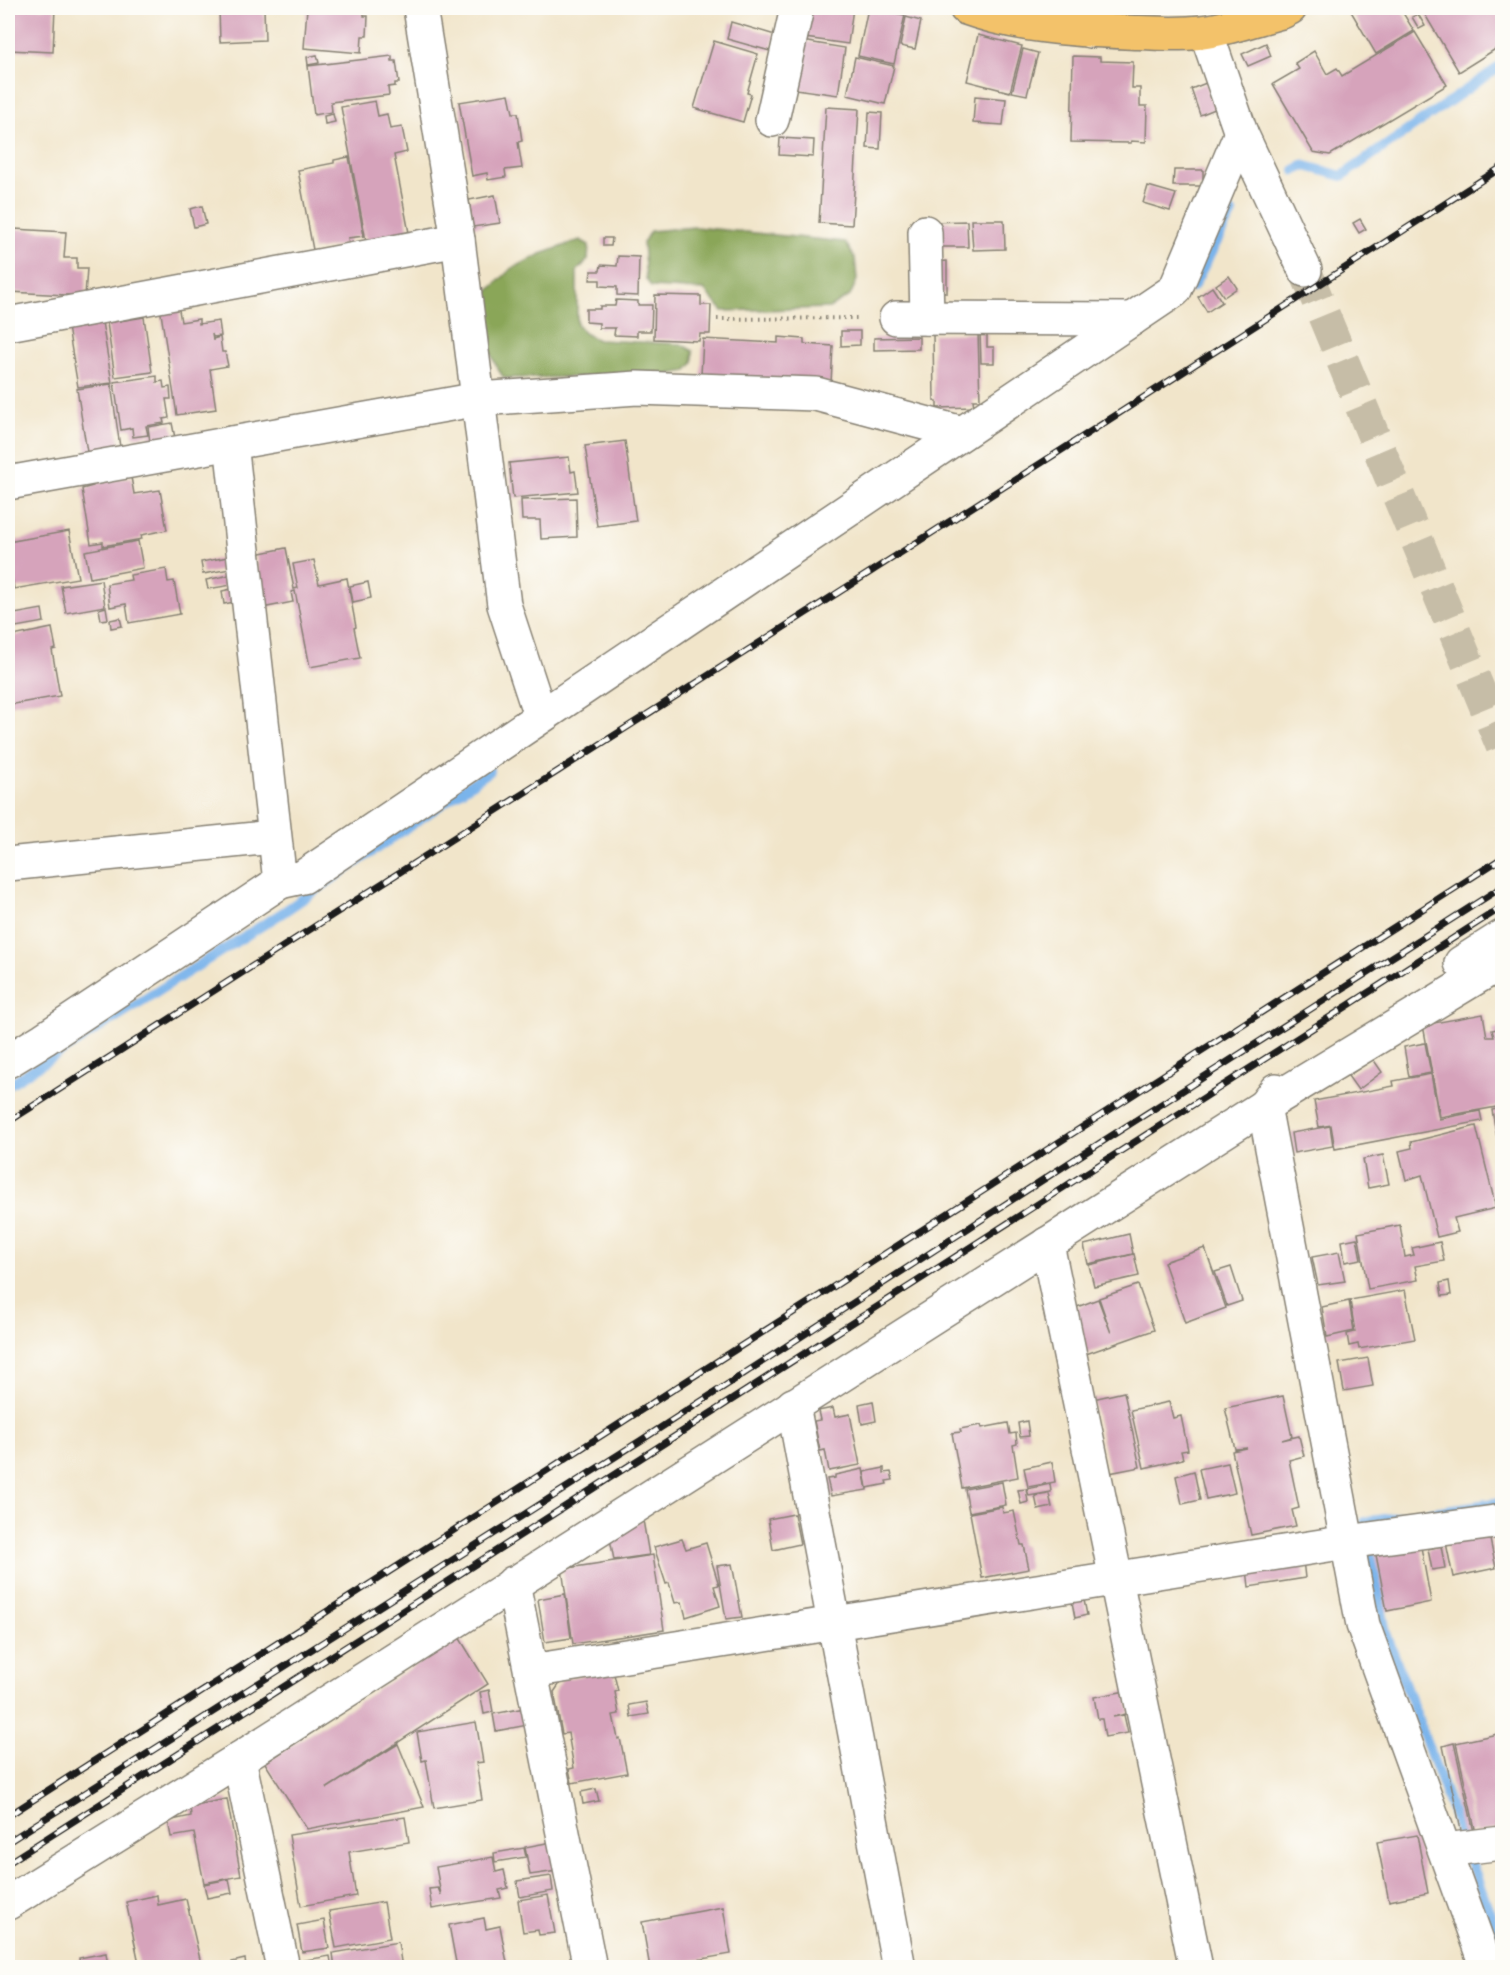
<svg xmlns="http://www.w3.org/2000/svg" width="1510" height="1975" viewBox="0 0 1510 1975" font-family="'Patrick Hand',sans-serif">
  <rect width="100%" height="100%" fill="#fdfcf7"/>
  <filter id="ink" filterUnits="userSpaceOnUse"><feTurbulence type="fractalNoise" baseFrequency=".0167" numOctaves="2"/><feDisplacementMap in="SourceGraphic" scale="12" xChannelSelector="R" yChannelSelector="G"/><feConvolveMatrix kernelMatrix="1 2 1 2 8 2 1 2 1" color-interpolation-filters="sRGB"/></filter>
  <filter id="wash" filterUnits="userSpaceOnUse"><feTurbulence type="fractalNoise" baseFrequency=".008" numOctaves="4" result="noise"/><feDisplacementMap in="SourceGraphic" scale="24" xChannelSelector="R" yChannelSelector="G"/><feGaussianBlur stdDeviation="1.35" result="paint"/><feColorMatrix in="noise" values="0 0 0 0 0 0 0 0 0 0 0 0 0 0 0 0 0 1.4 0 .05"/><feComposite in="paint" operator="in"/></filter>
  <g filter="url(#wash)">
    <rect width="100%" height="100%" fill="#f1e5ca"/>
    <g fill="#8aa659" stroke="#53613a" stroke-width="1.5">
      <polygon points="695,227 845,242 855,258 857,280 850,296 829,308 723,311 704,290 651,287 646,279 643,243 650,231"/>
      <path d="M580,240L589,245L588,260L577,271V324L584,333L598,340L681,344L693,351V363L686,371L660,376L504,378C485,353 486,326 483,296L511,269L541,254Z"/>
    </g>
    <g fill="none" stroke-linecap="round" stroke-linejoin="round">
      <g stroke="#7ab4eb" stroke-width="10">
        <polyline points="1295,171 1302,165 1342,176 1502,65"/>
        <polyline points="1193,287 1232,213"/>
        <polyline points="8,1085 282,913 490,771"/>
        <polyline points="1365,1522 1502,1502"/>
        <polyline points="1371,1556 1386,1633 1460,1833"/>
        <polyline points="1470,1859 1502,1947"/>
      </g>
    </g>
    <g id="blocks">
      <g fill="#d6a3bb">
        <polygon points="8,8 55,8 53,52 8,50"/>
        <polygon points="219,8 264,8 265,40 220,42"/>
        <polygon points="307,8 364,12 364,16 368,16 367,36 362,36 361,53 304,48"/>
        <polygon points="383,8 400,8 400,10 383,9"/>
        <polygon points="809,8 853,8 848,44 805,38"/>
        <polygon points="868,8 905,15 894,64 858,56"/>
        <polygon points="1349,8 1400,8 1414,31 1376,54"/>
        <polygon points="1421,8 1498,8 1502,16 1502,45 1459,72"/>
        <polygon points="1418,14 1425,26 1419,29 1412,17"/>
        <polygon points="906,17 921,21 915,49 900,46"/>
        <polygon points="731,22 775,35 770,51 727,39"/>
        <polygon points="1415,32 1447,85 1330,155 1313,152 1273,84 1299,69 1295,63 1314,51 1327,74 1337,68 1342,76"/>
        <polygon points="978,35 1022,46 1010,92 967,81"/>
        <polygon points="714,41 758,54 747,93 751,94 743,122 694,108"/>
        <polygon points="802,41 845,48 838,95 796,89"/>
        <polygon points="1266,43 1271,56 1248,66 1242,54"/>
        <polygon points="1023,49 1038,53 1027,95 1012,92"/>
        <polygon points="317,55 319,63 308,65 307,57"/>
        <polygon points="392,56 392,61 396,61 399,83 395,83 395,86 388,87 389,95 331,102 332,112 314,115 308,66"/>
        <polygon points="1073,56 1100,57 1100,61 1133,62 1132,88 1140,88 1140,106 1147,106 1146,142 1131,141 1131,143 1071,142"/>
        <polygon points="855,57 894,66 885,104 847,95"/>
        <polygon points="1206,83 1215,109 1200,115 1191,89"/>
        <polygon points="509,94 513,113 518,113 522,141 518,142 522,168 505,170 506,177 488,180 487,173 472,176 459,102"/>
        <polygon points="975,96 1006,99 1003,125 973,123"/>
        <polygon points="375,101 378,116 387,114 390,129 402,127 407,152 394,155 410,238 367,246 341,107"/>
        <polygon points="826,107 859,109 852,225 819,223"/>
        <polygon points="869,112 882,113 880,149 867,148"/>
        <polygon points="333,114 335,122 325,124 324,116"/>
        <polygon points="780,138 814,140 813,157 779,155"/>
        <polygon points="349,157 364,236 348,238 349,244 313,250 298,170 334,163 334,160"/>
        <polygon points="1174,170 1203,170 1203,186 1173,186"/>
        <polygon points="1148,186 1176,194 1170,211 1143,203"/>
        <polygon points="495,195 500,223 473,227 469,200"/>
        <polygon points="202,206 206,224 194,227 190,209"/>
        <polygon points="1360,219 1366,229 1359,233 1353,223"/>
        <polygon points="971,220 1004,220 1005,249 973,250"/>
        <polygon points="967,221 968,247 930,247 930,222"/>
        <polygon points="8,228 12,228 9,273 8,273"/>
        <polygon points="14,229 66,232 64,258 77,258 77,268 87,268 85,296 10,292"/>
        <polygon points="603,238 612,238 611,246 603,246"/>
        <polygon points="618,256 639,257 638,296 617,295 617,287 600,286 600,280 590,280 591,271 600,271 601,265 617,266"/>
        <polygon points="947,261 947,293 933,293 934,262"/>
        <polygon points="1229,276 1237,288 1224,297 1216,285"/>
        <polygon points="1212,287 1222,302 1207,312 1198,297"/>
        <polygon points="655,295 701,296 701,305 711,305 710,334 700,334 699,341 654,339"/>
        <polygon points="616,300 638,301 638,305 652,305 651,331 637,331 637,336 614,335 615,328 599,328 599,323 586,322 586,309 600,309 600,306 615,306"/>
        <polygon points="178,304 181,322 199,319 199,324 219,321 221,336 213,337 212,334 213,341 213,339 220,337 222,352 225,352 228,366 210,369 216,409 177,415 160,307"/>
        <polygon points="144,317 152,372 115,377 107,323"/>
        <polygon points="102,322 112,383 78,387 68,327"/>
        <polygon points="841,331 860,331 860,345 841,346"/>
        <polygon points="978,333 980,400 973,400 974,407 937,408 937,401 934,401 933,334"/>
        <polygon points="980,333 987,333 987,347 994,347 994,363 981,363"/>
        <polygon points="778,337 804,339 804,344 833,346 831,383 701,375 703,339 778,343"/>
        <polygon points="919,337 919,349 874,350 874,338"/>
        <polygon points="157,376 157,382 163,381 164,388 170,387 171,399 166,399 169,418 163,419 164,423 146,426 148,435 133,437 132,428 121,430 114,382"/>
        <polygon points="111,384 120,447 87,452 77,389"/>
        <polygon points="172,423 175,438 150,442 148,427"/>
        <polygon points="625,441 636,521 597,526 585,446"/>
        <polygon points="569,457 571,472 575,471 578,492 513,498 509,463"/>
        <polygon points="131,477 134,494 160,490 167,530 141,535 142,539 103,546 103,542 91,544 82,489 93,486 93,484"/>
        <polygon points="576,498 577,537 541,539 540,520 522,520 521,500"/>
        <polygon points="69,531 78,578 14,589 8,554 8,542"/>
        <polygon points="138,541 143,568 90,578 85,551"/>
        <polygon points="286,548 294,589 298,588 293,564 314,560 319,584 347,578 356,627 354,628 360,658 310,667 295,591 291,592 293,602 262,608 256,554"/>
        <polygon points="228,557 230,569 203,574 201,562"/>
        <polygon points="166,569 168,582 174,581 180,614 129,623 126,604 110,607 107,584 131,580 130,575"/>
        <polygon points="230,575 232,585 208,589 206,580"/>
        <polygon points="101,580 105,606 66,613 61,586"/>
        <polygon points="368,582 371,598 353,602 350,586"/>
        <polygon points="231,589 234,602 224,604 222,591"/>
        <polygon points="106,607 108,619 101,620 99,609"/>
        <polygon points="42,609 44,622 16,627 14,614"/>
        <polygon points="120,618 122,626 111,628 110,620"/>
        <polygon points="52,628 56,649 52,650 60,696 8,705 8,678 10,678 8,664 8,637"/>
        <polygon points="1483,1014 1487,1037 1494,1037 1492,1030 1502,1028 1502,1106 1440,1117 1423,1025"/>
        <polygon points="1425,1043 1431,1073 1409,1077 1404,1047"/>
        <polygon points="1373,1059 1382,1072 1358,1090 1348,1076"/>
        <polygon points="1431,1074 1439,1119 1480,1111 1482,1121 1335,1149 1331,1125 1319,1127 1314,1101 1394,1086 1393,1081"/>
        <polygon points="1502,1108 1502,1137 1497,1138 1492,1110"/>
        <polygon points="1330,1126 1333,1146 1294,1153 1291,1133"/>
        <polygon points="1476,1126 1496,1208 1454,1218 1458,1232 1437,1237 1422,1175 1406,1180 1399,1151 1412,1148 1411,1142"/>
        <polygon points="1383,1155 1389,1184 1368,1188 1363,1159"/>
        <polygon points="1400,1225 1405,1257 1414,1255 1412,1248 1440,1242 1444,1261 1415,1266 1418,1280 1368,1289 1358,1233"/>
        <polygon points="1129,1234 1133,1254 1088,1264 1084,1245"/>
        <polygon points="1357,1238 1361,1259 1345,1262 1342,1241"/>
        <polygon points="1205,1248 1226,1308 1185,1323 1164,1262"/>
        <polygon points="1339,1252 1345,1281 1318,1285 1312,1257"/>
        <polygon points="1134,1254 1139,1276 1094,1286 1089,1265"/>
        <polygon points="1231,1267 1242,1301 1227,1306 1215,1272"/>
        <polygon points="1449,1281 1451,1295 1442,1296 1440,1283"/>
        <polygon points="1138,1285 1154,1330 1086,1354 1077,1307 1098,1299 1111,1333 1099,1298"/>
        <polygon points="1405,1290 1415,1339 1359,1349 1358,1344 1349,1346 1347,1334 1355,1332 1350,1300"/>
        <polygon points="1349,1301 1354,1331 1327,1337 1322,1307"/>
        <polygon points="1368,1358 1373,1386 1344,1391 1339,1363"/>
        <polygon points="1124,1392 1140,1467 1109,1473 1093,1399"/>
        <polygon points="1283,1396 1292,1437 1282,1440 1299,1436 1304,1456 1289,1460 1299,1508 1292,1510 1296,1526 1251,1535 1232,1451 1247,1448 1235,1449 1225,1408"/>
        <polygon points="873,1401 876,1421 862,1424 859,1404"/>
        <polygon points="1169,1402 1173,1418 1181,1416 1188,1450 1181,1451 1183,1459 1144,1468 1131,1410"/>
        <polygon points="833,1408 835,1417 850,1414 860,1465 829,1471 825,1450 820,1451 814,1421 820,1420 818,1411"/>
        <polygon points="1027,1421 1029,1436 1020,1437 1018,1423"/>
        <polygon points="1008,1423 1010,1434 1016,1433 1017,1444 1013,1445 1018,1477 962,1488 952,1433 961,1432 960,1429 981,1425 982,1428"/>
        <polygon points="1052,1462 1055,1482 1028,1487 1024,1468"/>
        <polygon points="1228,1463 1235,1493 1206,1499 1199,1469"/>
        <polygon points="884,1468 884,1473 891,1472 893,1480 886,1481 887,1484 867,1488 864,1472"/>
        <polygon points="863,1469 867,1490 831,1496 827,1479 835,1478 835,1475"/>
        <polygon points="1194,1471 1200,1500 1182,1504 1176,1476"/>
        <polygon points="1002,1482 1006,1505 969,1512 965,1489"/>
        <polygon points="1050,1484 1051,1492 1029,1496 1027,1489"/>
        <polygon points="1026,1489 1028,1502 1021,1504 1018,1490"/>
        <polygon points="1049,1494 1052,1507 1038,1510 1035,1496"/>
        <polygon points="1002,1507 1003,1513 1014,1511 1021,1545 1024,1545 1029,1569 982,1578 970,1513"/>
        <polygon points="794,1514 800,1544 773,1550 768,1519"/>
        <polygon points="643,1520 649,1555 614,1560 610,1539"/>
        <polygon points="1488,1530 1496,1568 1453,1577 1445,1538"/>
        <polygon points="682,1539 686,1549 706,1543 719,1585 714,1586 720,1606 686,1617 682,1602 675,1603 669,1583 666,1584 654,1547"/>
        <polygon points="1441,1546 1445,1568 1432,1570 1428,1549"/>
        <polygon points="1421,1547 1431,1602 1387,1611 1376,1555 1379,1555 1378,1549"/>
        <polygon points="653,1555 664,1630 573,1644 562,1569"/>
        <polygon points="1303,1560 1305,1578 1249,1587 1247,1569"/>
        <polygon points="732,1564 742,1617 726,1619 717,1566"/>
        <polygon points="565,1594 571,1638 545,1642 538,1599"/>
        <polygon points="1084,1600 1087,1615 1075,1618 1072,1602"/>
        <polygon points="459,1637 488,1684 326,1789 398,1744 424,1807 307,1829 265,1763"/>
        <polygon points="613,1670 618,1691 615,1692 619,1714 613,1715 618,1739 620,1738 627,1773 572,1783 569,1769 574,1768 568,1733 562,1734 554,1692 563,1679"/>
        <polygon points="489,1690 493,1712 484,1714 480,1692"/>
        <polygon points="1126,1691 1130,1713 1113,1717 1124,1715 1128,1733 1105,1737 1102,1719 1098,1719 1094,1697"/>
        <polygon points="646,1702 649,1714 631,1717 629,1705"/>
        <polygon points="525,1708 528,1725 496,1731 493,1714"/>
        <polygon points="476,1722 483,1762 476,1763 482,1800 434,1808 426,1760 422,1761 417,1732"/>
        <polygon points="1502,1733 1502,1827 1476,1833 1456,1743"/>
        <polygon points="1454,1743 1474,1832 1462,1835 1443,1746"/>
        <polygon points="596,1789 599,1801 583,1804 581,1792"/>
        <polygon points="227,1799 241,1876 204,1883 194,1833 171,1837 168,1821 191,1816 190,1806"/>
        <polygon points="405,1817 409,1842 349,1852 356,1896 301,1906 289,1835"/>
        <polygon points="1417,1835 1428,1893 1389,1901 1377,1842"/>
        <polygon points="552,1842 557,1871 530,1875 525,1847"/>
        <polygon points="524,1848 526,1857 495,1862 494,1853"/>
        <polygon points="493,1857 496,1872 504,1870 508,1888 499,1890 501,1898 432,1909 429,1889 438,1888 441,1895 436,1867"/>
        <polygon points="551,1876 553,1891 520,1897 517,1881"/>
        <polygon points="229,1879 232,1893 207,1898 204,1884"/>
        <polygon points="157,1895 158,1905 186,1899 202,1968 140,1968 126,1902"/>
        <polygon points="548,1895 555,1933 539,1935 538,1930 523,1932 518,1900"/>
        <polygon points="384,1902 390,1938 336,1948 329,1911"/>
        <polygon points="723,1907 731,1954 650,1968 642,1922"/>
        <polygon points="484,1918 486,1929 500,1926 508,1968 457,1968 449,1925"/>
        <polygon points="324,1920 329,1948 302,1952 297,1925"/>
        <polygon points="398,1942 402,1968 335,1968 333,1953"/>
        <polygon points="106,1953 108,1966 121,1963 122,1968 80,1968 79,1958"/>
        <polygon points="330,1956 332,1968 300,1968 299,1961"/>
        <polygon points="245,1959 246,1968 233,1968 232,1962"/>
      </g>
    </g>
  </g>
  <g filter="url(#ink)">
    <use href="#blocks" fill-opacity="0" stroke="#868073" stroke-width="1.5"/>
    <g fill="none" stroke-linecap="round" stroke-linejoin="round">
      <polyline stroke="#c6bda7" stroke-width="33" stroke-dasharray="33 16" stroke-linecap="butt" points="1305,270 1502,746"/>
      <g stroke="#868073" stroke-width="36">
        <g id="minor">
          <polyline points="420,8 458,240 504,605 540,715"/>
          <polyline points="1090,31 1092,8"/>
          <polyline points="1206,32 1241,133 1305,270"/>
          <polyline points="772,120 797,8"/>
          <polyline points="925,232 927,318"/>
          <polyline points="896,318 1132,319"/>
          <polyline points="8,324 458,240"/>
          <polyline points="231,443 280,882 303,877 1175,290 1241,133"/>
          <polyline points="8,483 479,399 637,388 816,394 962,433"/>
          <polyline points="8,864 273,837"/>
          <polyline points="1461,963 1502,937"/>
          <polyline points="8,1061 44,1039 280,882"/>
          <polyline points="1276,1090 1264,1106 1363,1625 1487,1968"/>
          <polyline points="1047,1244 1196,1968"/>
          <polyline points="793,1405 899,1968"/>
          <polyline points="513,1583 590,1968"/>
          <polyline points="531,1671 1347,1542 1502,1521"/>
          <polyline points="239,1759 283,1968"/>
          <polyline points="1445,1850 1502,1843"/>
          <polyline points="8,1903 239,1759 1264,1106 1502,962"/>
        </g>
      </g>
      <g stroke="#868073" stroke-width="36">
        <path id="major" d="M966,8C1016,26 1072,30 1125,32C1151,33 1176,35 1202,32C1229,29 1256,18 1282,12L1290,8"/>
      </g>
      <polyline stroke="#868073" stroke-width="4" stroke-dasharray="1.5 4.5" stroke-linecap="butt" points="717,319 861,318"/>
      <use href="#minor" stroke="#fff" stroke-width="33"/>
      <use href="#major" stroke="#f3c26a" stroke-width="33"/>
      <g stroke="#1c1c1c" stroke-width="7">
        <g id="rail">
          <polyline points="8,1122 1082,437 1502,167"/>
          <polyline points="8,1816 1502,858"/>
          <polyline points="8,1842 640,1441 1075,1159 1502,887"/>
          <polyline points="8,1863 1502,907"/>
        </g>
      </g>
      <use href="#rail" stroke="#fdfcf7" stroke-width="4.5" stroke-dasharray="14" stroke-linecap="butt"/>
    </g>
  </g>
  <rect width="1510" height="1975" fill="none" stroke="#fdfcf7" stroke-width="30"/>
</svg>
